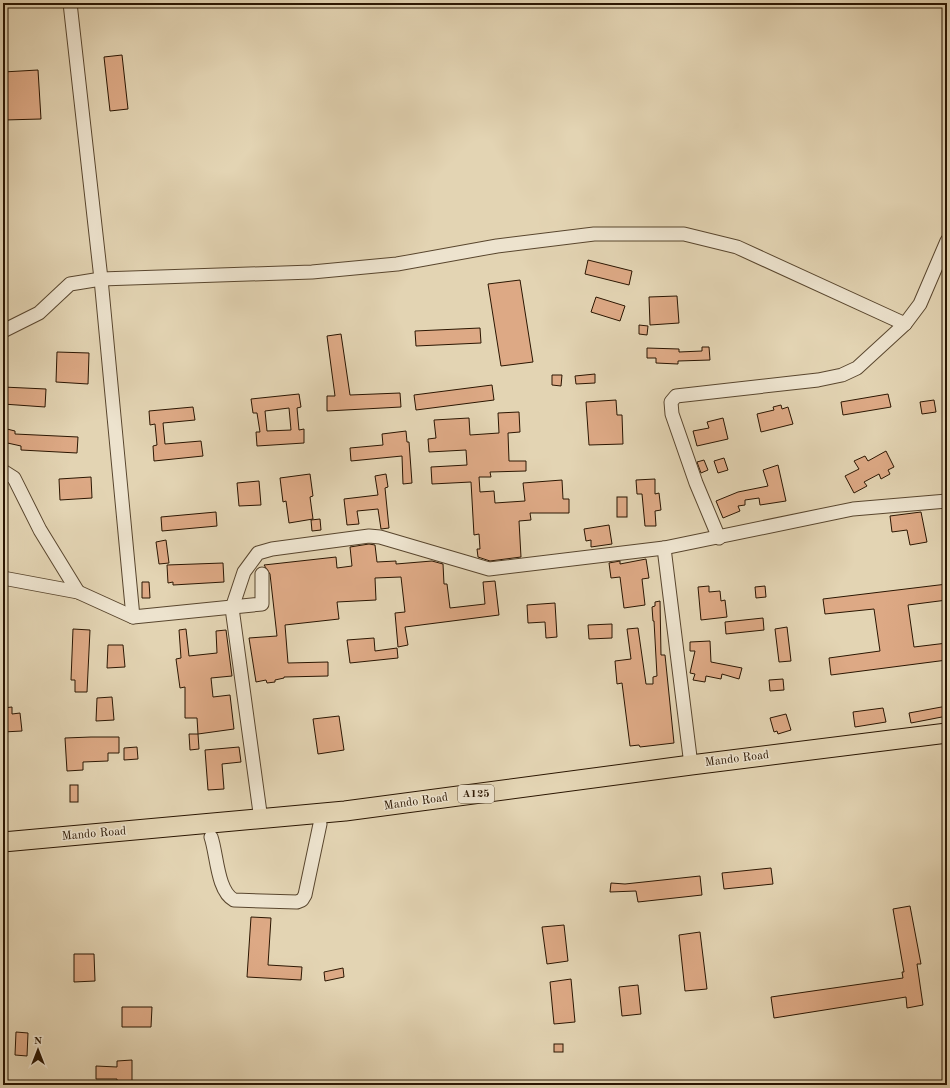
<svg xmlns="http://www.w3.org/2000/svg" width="950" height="1088" viewBox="0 0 950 1088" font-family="'Old Standard TT',serif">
  <rect width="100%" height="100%" fill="#e3d4b3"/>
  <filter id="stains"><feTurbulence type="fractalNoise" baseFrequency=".005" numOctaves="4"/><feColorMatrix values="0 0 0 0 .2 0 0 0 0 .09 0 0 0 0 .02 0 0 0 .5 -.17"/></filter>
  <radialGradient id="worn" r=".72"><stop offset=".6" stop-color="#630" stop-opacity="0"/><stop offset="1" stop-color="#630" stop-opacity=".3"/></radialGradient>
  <g fill="#dda985" stroke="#2b1602" fill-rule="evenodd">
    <polygon points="122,55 128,109 110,111 104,57"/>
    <polygon points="38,70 41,119 4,120 3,72"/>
    <polygon points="588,260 632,271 629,285 585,274"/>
    <polygon points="520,280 533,362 501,366 488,284"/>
    <polygon points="677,296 679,323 650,325 649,297"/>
    <polygon points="596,297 625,306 620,321 591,312"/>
    <polygon points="639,325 648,326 647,335 639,334"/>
    <polygon points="480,328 481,343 416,346 415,331"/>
    <polygon points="341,334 350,395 400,393 401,407 327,411 327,396 335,396 327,336"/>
    <polygon points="702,347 709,347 710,360 678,361 678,364 656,363 656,358 647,358 647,348 679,349 679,352 702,351"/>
    <polygon points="57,352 89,353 88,384 56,382"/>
    <polygon points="595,374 595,383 576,384 575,376"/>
    <polygon points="552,375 562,375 561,386 552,385"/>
    <polygon points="492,385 494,400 416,410 414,395"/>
    <polygon points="3,387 46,389 45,407 3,404"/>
    <path d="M299,394L301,407L297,408L299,430L304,429V443L257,446L256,432H260L257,413H253L251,399ZM289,408L291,430L267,431L265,411Z"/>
    <polygon points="888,394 891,407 843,415 841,402"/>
    <polygon points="616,400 617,415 622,415 623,444 589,445 586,402"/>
    <polygon points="934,400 936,412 922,414 920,402"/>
    <polygon points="781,405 782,409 788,407 793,424 761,432 757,414 774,410 773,407"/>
    <polygon points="193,407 195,420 163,423 165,444 201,441 203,456 154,461 153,446 157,445 155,424 150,425 149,411"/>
    <polygon points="519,412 520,432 508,433 509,461 526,461 526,471 490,472 491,477 479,477 480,492 494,491 495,503 525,501 523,483 562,480 563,499 569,499 569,513 530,513 531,520 519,521 521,557 490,561 478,557 477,549 480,549 479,534 474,535 471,482 432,484 431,467 467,465 466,450 429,452 428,439 436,438 434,420 469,418 470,435 499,433 498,413"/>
    <polygon points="723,418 728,439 697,446 693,431 709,428 707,422"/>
    <polygon points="3,428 15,431 15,434 78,437 77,453 21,450 21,446 3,442"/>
    <polygon points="406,431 407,442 409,442 412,483 403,484 402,456 351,461 350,448 383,445 382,434"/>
    <polygon points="886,451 894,467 888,470 890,474 881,479 879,474 864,482 867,486 854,493 845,476 859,469 854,461 865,456 868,461"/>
    <polygon points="724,458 728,470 718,473 714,461"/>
    <polygon points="704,460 708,470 701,473 697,462"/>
    <polygon points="778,465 786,501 760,505 759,498 745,500 745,505 738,506 740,511 723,518 716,501 738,492 768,486 763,470"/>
    <polygon points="310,474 313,496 310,497 313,519 289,523 286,501 283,502 280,478"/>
    <polygon points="386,474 388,487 385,488 389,528 381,529 378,509 357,511 359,524 347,525 344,499 378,495 375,476"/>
    <polygon points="91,477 92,498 60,500 59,479"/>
    <polygon points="655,479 655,494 659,493 661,510 655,511 656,526 645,526 642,494 637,494 636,480"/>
    <polygon points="259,481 261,505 239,506 237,483"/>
    <rect x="617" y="497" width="10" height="20"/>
    <polygon points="216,512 217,526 162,531 161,517"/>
    <polygon points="921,512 927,542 910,545 907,530 892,532 890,516"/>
    <polygon points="320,519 321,530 312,531 311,520"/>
    <polygon points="609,525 612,544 591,547 591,540 586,541 584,529"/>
    <polygon points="166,540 169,563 159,564 156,542"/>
    <polygon points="369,544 375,545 377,562 396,561 396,564 432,561 443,564 444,584 447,584 450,608 485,604 483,582 495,581 499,615 405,627 408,645 398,647 395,613 405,612 401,577 375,578 376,600 337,602 339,619 285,625 288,663 328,662 328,676 284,677 284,678 275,680 275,682 267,683 266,680 256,682 249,638 277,636 270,574 264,565 336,557 337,568 352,566 350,547"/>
    <polygon points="646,559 649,578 642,579 645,605 624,608 620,577 611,578 609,563 620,561 620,564"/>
    <polygon points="223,563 224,582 173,585 173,582 168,583 167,565"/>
    <polygon points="142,582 149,582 150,598 142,598"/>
    <polygon points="947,584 947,600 908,605 914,647 947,643 947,660 831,675 829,658 880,651 874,609 825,614 823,599"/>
    <polygon points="709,586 709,592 720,591 721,601 725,600 727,617 701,620 698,587"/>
    <polygon points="765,586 766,597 756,598 755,587"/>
    <polygon points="660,601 661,655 665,655 674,743 640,747 639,745 630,746 622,683 617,684 615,661 631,659 627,629 638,628 646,684 653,684 653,677 657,676 654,621 653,621 652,607 655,606 655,602"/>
    <polygon points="555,603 557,637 546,638 545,622 528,623 527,605"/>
    <polygon points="763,618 764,630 726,634 725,622"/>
    <polygon points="612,624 612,638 589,639 588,625"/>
    <polygon points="787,627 791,661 779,662 775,629"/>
    <polygon points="73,629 90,630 87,692 75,692 75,680 71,680"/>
    <polygon points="186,629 189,656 217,653 216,631 226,630 232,676 211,678 213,697 230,695 234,729 198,734 197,718 185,718 185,687 180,688 176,659 181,658 179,630"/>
    <polygon points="374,638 375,651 397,648 398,658 350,663 347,640"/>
    <polygon points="710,641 711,662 742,668 739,679 722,674 721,679 706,676 705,682 693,680 695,674 690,673 695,651 690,651 690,642"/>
    <polygon points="108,645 123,645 125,667 107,668"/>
    <polygon points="783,679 784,690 770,691 769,680"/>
    <polygon points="112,697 114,720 96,721 97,698"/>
    <polygon points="947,706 947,716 911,723 909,713"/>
    <polygon points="12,707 12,714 20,713 22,731 3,732 3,708"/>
    <polygon points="883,708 886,722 855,727 853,712"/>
    <polygon points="786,714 791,730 778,734 777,731 774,732 770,718"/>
    <polygon points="339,716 344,750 318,754 313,719"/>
    <polygon points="189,734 198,734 199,749 190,750"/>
    <polygon points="91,737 119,737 119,753 108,753 108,761 83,762 83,770 67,771 65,738"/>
    <polygon points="137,747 138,759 124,760 124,748"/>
    <polygon points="239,747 241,762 222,764 224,789 208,790 205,750"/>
    <rect x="70" y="785" width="8" height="17"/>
    <polygon points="771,868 773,884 724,889 722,873"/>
    <polygon points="700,876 702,895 638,902 636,891 610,892 611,883 625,884"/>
    <polygon points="910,906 921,964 917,964 923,1005 907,1008 906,997 774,1018 771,997 903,978 902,972 904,972 893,909"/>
    <polygon points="251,917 271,918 268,965 302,967 301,980 247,977"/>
    <polygon points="564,925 568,961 547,964 542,927"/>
    <polygon points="700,932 707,989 685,991 679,935"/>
    <polygon points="74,954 94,954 95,981 74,982"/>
    <polygon points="343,968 344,977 325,981 324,972"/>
    <polygon points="571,979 575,1022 554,1024 550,982"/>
    <polygon points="638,985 641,1014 622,1016 619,987"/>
    <polygon points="122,1007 152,1007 151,1027 122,1027"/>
    <polygon points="16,1032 28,1033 27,1056 15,1055"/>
    <rect x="554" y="1044" width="9" height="8"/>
    <polygon points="132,1060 132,1082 117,1082 117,1079 96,1079 96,1066 117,1067 117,1061"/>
  </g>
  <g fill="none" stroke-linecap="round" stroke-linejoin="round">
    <g stroke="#59462e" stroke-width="15">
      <g id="minor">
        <polyline points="70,3 101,279 133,617"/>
        <polyline points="3,331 39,313 70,284 101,279 312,272 397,264 497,246 594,234 684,234 737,247 905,324"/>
        <polyline points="3,471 14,478 40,530 78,592"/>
        <polyline points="719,538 696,483 672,414 671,402 676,396 818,380 842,375 857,368 905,324 920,304 947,241"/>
        <polyline points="664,548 691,765"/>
        <polyline points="3,578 78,592 133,617 262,604 262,574"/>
        <polyline points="261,820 232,608 244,572 258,553 272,549 369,536 380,537 489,569 664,548 853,509 947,501"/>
        <path d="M211,837C217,854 217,891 234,900L297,902L302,900L305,895L320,824"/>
      </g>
    </g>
    <g stroke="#2b1602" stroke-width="21">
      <polyline id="highway" points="3,842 345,811 691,765 947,733"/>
    </g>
    <use href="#minor" stroke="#ede3ce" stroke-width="13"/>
    <use href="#highway" stroke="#e3d4b3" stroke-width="19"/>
  </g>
  <g text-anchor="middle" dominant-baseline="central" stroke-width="3" stroke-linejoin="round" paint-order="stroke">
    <rect fill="#ede3ce" stroke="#65543f" stroke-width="1" x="458" y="785" width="36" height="18" rx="3"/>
    <g font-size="11" font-weight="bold" fill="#2b1602">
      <text x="476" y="794">A125</text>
    </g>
    <g font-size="12" fill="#2b1602" stroke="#ede3ce">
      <text transform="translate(737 759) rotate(-7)">Mando Road</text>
      <text transform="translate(416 802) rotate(-8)">Mando Road</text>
      <text transform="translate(94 834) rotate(-5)">Mando Road</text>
    </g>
  </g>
  <rect width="950" height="1088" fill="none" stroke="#e3d4b3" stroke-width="16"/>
  <rect x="4" y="4" width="942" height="1080" fill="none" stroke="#2b1602" stroke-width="2"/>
  <rect x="8" y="8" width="934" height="1072" fill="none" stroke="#2b1602"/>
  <g transform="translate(38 1050)" stroke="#ede3ce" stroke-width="3" paint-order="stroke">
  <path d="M0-3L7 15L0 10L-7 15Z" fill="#2b1602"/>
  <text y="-6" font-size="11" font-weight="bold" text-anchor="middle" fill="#2b1602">N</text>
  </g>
  <rect width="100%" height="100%" filter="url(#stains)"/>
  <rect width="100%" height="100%" fill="url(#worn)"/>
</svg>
